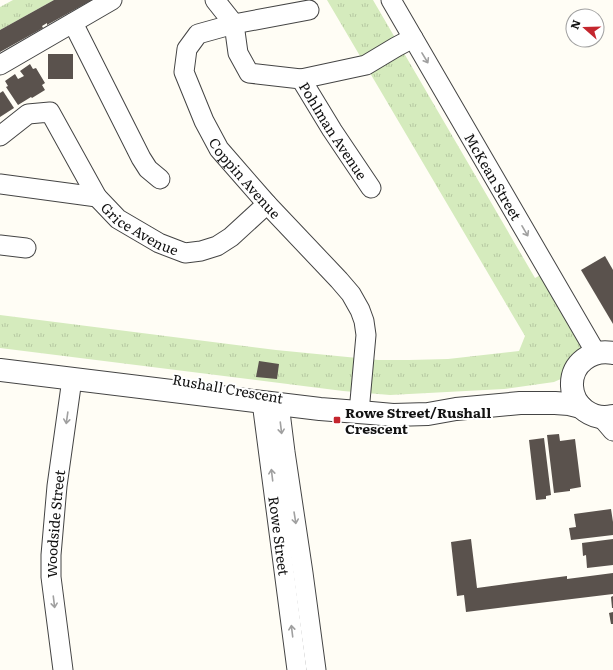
<svg xmlns="http://www.w3.org/2000/svg" width="613" height="670" viewBox="0 0 613 670" font-family="Literata,serif">
  <defs>
    <pattern id="park-tufts" width="24" height="20" patternUnits="userSpaceOnUse"><rect width="24" height="20" fill="#d5ebbd"/><path d="M3 7l-1-3M5 7V3M7 7l1-3M15 17l-1-3M17 17v-4M19 17l1-3" fill="none" stroke="#b6c8a1"/></pattern>
  </defs>
  <rect width="100%" height="100%" fill="#fffdf5"/>
  <g fill="url(#park-tufts)">
    <polygon points="13,0 54,0 0,30 0,7"/>
    <polygon points="327,0 373,0 535,278 546,272 585,338 581,351 563,378 554,382 504,389 390,395 343,391 0,348 0,315 276,350 378,360 409,360 448,359 519,351 525,336"/>
  </g>
  <g fill="#5a524d">
    <polygon points="54,0 92,0 47,25 47,23 42,26 43,28 0,52 0,30"/>
    <rect x="48" y="54" width="25" height="25"/>
    <polygon points="30,64 33,69 36,68 45,83 42,85 45,90 32,98 31,97 18,105 6,87 8,86 5,81 15,74 18,79 24,76 20,71"/>
    <polygon points="3,91 14,108 0,117 0,93"/>
    <polygon points="605,256 613,270 613,324 581,270"/>
    <polygon points="259,361 279,364 277,379 256,377"/>
    <polygon points="559,434 560,441 575,439 581,487 570,489 570,491 554,493 547,435"/>
    <polygon points="544,438 551,495 546,496 546,499 536,500 529,440"/>
    <polygon points="611,509 613,522 613,535 571,540 569,528 576,527 574,514"/>
    <polygon points="471,539 477,588 567,576 567,579 613,573 613,594 466,612 464,595 457,596 451,542"/>
    <polygon points="613,539 613,565 587,568 586,555 583,556 582,543"/>
    <polygon points="613,596 613,608 612,608 611,597"/>
    <polygon points="613,612 613,624 611,624 609,613"/>
  </g>
  <g fill="none" stroke-linecap="round" stroke-linejoin="round">
    <g stroke="#444" stroke-width="21">
      <g id="minor">
        <path id="s1" d="M215,0L234,24L238,53L249,73L301,79L332,130L371,188"/>
        <path id="s2" d="M391,0L596,353"/>
        <path id="s3" d="M309,10L234,24L198,34L187,49L184,72L204,121L219,149L267,204L339,280L351,294L360,310L364,321L366,335L359,412"/>
        <polyline points="73,23 141,158 148,169 160,179"/>
        <polyline points="0,65 112,0"/>
        <polyline points="301,79 366,65 396,47 413,38"/>
        <path id="s4" d="M0,136L28,114L50,112L97,197L118,219L159,243L185,253L201,251L217,246L231,237L267,204"/>
        <polyline points="0,184 97,197"/>
        <polyline points="0,245 26,248"/>
        <path id="s5" d="M262,402L297,670"/>
        <polyline points="279,404 285,452 303,573 316,670"/>
        <polyline points="601,417 613,431"/>
        <path id="s6" d="M63,670L51,577V555L57,486L72,379"/>
      </g>
    </g>
    <g stroke="#444" stroke-width="24">
      <g id="tertiary">
        <path d="M613,353C592,349 571,363 572,386C573,407 593,421 613,416"/>
        <polyline points="0,370 262,402 320,409 371,413 393,415 428,414 456,409 520,403 555,403 569,404 581,407"/>
      </g>
    </g>
    <use href="#minor" stroke="#fff" stroke-width="19"/>
    <use href="#tertiary" stroke="#fff" stroke-width="22"/>
  </g>
  <defs><path id="oneway-shaft" d="M-6 0H5M1.5-3L5.5 0L1.5 3" fill="none" stroke-width="1.6" stroke-linecap="round" stroke-linejoin="round"/></defs>
  <g stroke="#a0a0a0">
    <use href="#oneway-shaft" transform="translate(425 58) rotate(59)"/>
    <use href="#oneway-shaft" transform="translate(525 231) rotate(60)"/>
    <use href="#oneway-shaft" transform="translate(67 418) rotate(98)"/>
    <use href="#oneway-shaft" transform="translate(281 428) rotate(83)"/>
    <use href="#oneway-shaft" transform="translate(272 475) rotate(-97)"/>
    <use href="#oneway-shaft" transform="translate(295 518) rotate(81)"/>
    <use href="#oneway-shaft" transform="translate(54 602) rotate(83)"/>
    <use href="#oneway-shaft" transform="translate(292 631) rotate(-97)"/>
  </g>
  <rect fill="#c4262e" stroke="#fff" stroke-width="1.5" x="333" y="416" width="8" height="8" rx="2"/>
  <g text-anchor="middle" dominant-baseline="central" stroke-width="4" stroke-linejoin="round" paint-order="stroke">
    <g font-size="14" fill="#111" stroke="#fff">
      <text stroke="none"><textPath href="#s1" startOffset="196">Pohlman Avenue</textPath></text>
      <text stroke="none"><textPath href="#s2" startOffset="204">McKean Street</textPath></text>
      <text stroke="none"><textPath href="#s3" startOffset="279">Coppin Avenue</textPath></text>
      <text stroke="none"><textPath href="#s4" startOffset="209">Grice Avenue</textPath></text>
      <text transform="translate(228 388) rotate(10)">Rushall Crescent</text>
      <text stroke="none"><textPath href="#s6" startOffset="147">Woodside Street</textPath></text>
      <text stroke="none"><textPath href="#s5" startOffset="135">Rowe Street</textPath></text>
    </g>
    <g font-size="14" font-weight="bold" fill="#111" stroke="#fff" text-anchor="start">
      <text x="345" y="412">Rowe Street/Rushall<tspan x="345" dy="16">Crescent</tspan></text>
    </g>
  </g>
  <g transform="translate(585 28) rotate(290)"><circle r="19" fill="#ffffff" stroke="#a0a0a0"/>
  <path d="M0-3L7 15L0 10L-7 15Z" fill="#c4262e"/>
  <text y="-6" font-size="11" font-weight="bold" text-anchor="middle" fill="#111111">N</text>
  </g>
</svg>
